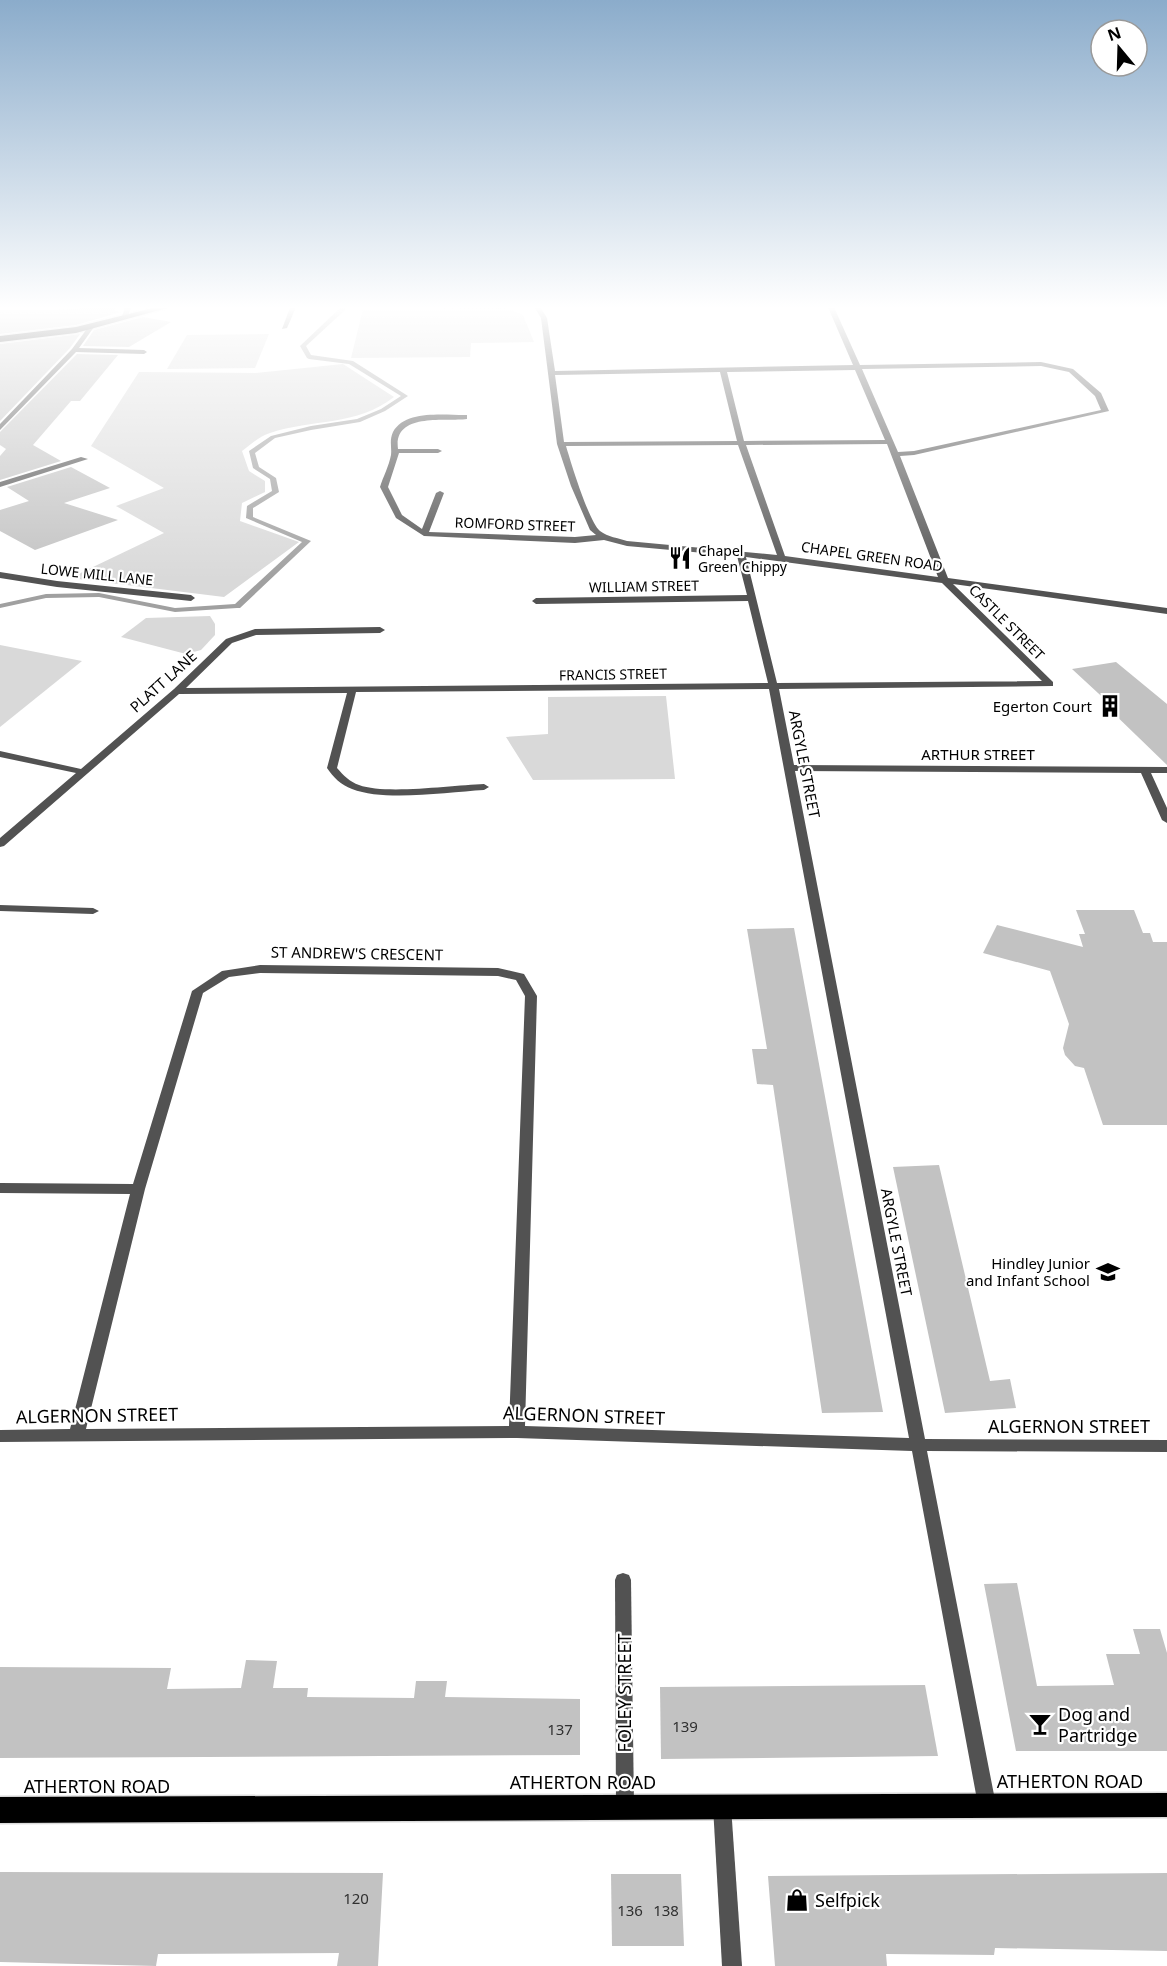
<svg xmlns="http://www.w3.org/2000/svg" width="1167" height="1966" viewBox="0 0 1167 1966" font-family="'Noto Sans',sans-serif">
  <rect width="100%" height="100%" fill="#fff"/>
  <g fill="#d9d9d9">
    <polygon points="506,308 523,315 534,342 471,343 470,357 351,358 363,309"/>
    <polygon points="269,334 255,368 167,369 187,335"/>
    <path d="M343,364L394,397C357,426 312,419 270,433C260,436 250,445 242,451L249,471L265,481V492L242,503L240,521L299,542L224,597L70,578L164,533L116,506L164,488L91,446L139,372L256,373Z"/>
    <polygon points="210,616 215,624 215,635 201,650 186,654 121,637 146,618"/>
    <polygon points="0,645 82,661 0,727"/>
    <polygon points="666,696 675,779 533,780 506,737 548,734 548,697"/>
  </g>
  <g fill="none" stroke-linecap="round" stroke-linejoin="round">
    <polygon fill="#a0a0a0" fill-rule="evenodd" points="341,305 347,305 344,311 306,346 311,355 353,361 408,396 385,411 360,422 311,430 275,438 255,453 259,467 276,478 279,492 253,508 253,517 311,541 240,608 237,608 175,612 99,597 46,598 0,608 0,604 46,594 99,593 175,608 235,604 302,542 246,518 247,506 272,491 270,479 253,468 249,451 271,436 311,426 357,419 381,409 401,396 349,364 309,359 307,358 300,346 339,309"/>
  </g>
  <g fill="#c2c2c2">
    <polygon points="83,305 119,305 114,311 121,312 76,325 0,334 0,310 79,309"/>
    <polygon points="143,317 171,322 129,347 83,346 94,330"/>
    <polygon points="80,334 70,348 0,421 0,344"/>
    <polygon points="77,354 118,355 80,401 71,401 33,445 61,461 0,480 0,456 6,449 0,445 0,432"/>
    <polygon points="71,467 110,488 64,503 118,520 35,550 0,531 0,510 29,501 7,487"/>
    <polygon points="1116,662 1167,704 1167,765 1105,705 1111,705 1072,669"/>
    <polygon points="1076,910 1134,910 1143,933 1150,933 1153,942 1167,942 1167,1125 1103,1125 1084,1068 1075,1066 1065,1055 1063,1048 1069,1024 1050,971 983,953 997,925 1083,947 1079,934 1085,934"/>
    <polygon points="794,928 883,1412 822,1413 773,1085 757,1084 752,1049 767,1049 747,929"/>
    <polygon points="939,1165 990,1381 1010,1379 1016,1408 945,1413 893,1167"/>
    <polygon points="1017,1583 1037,1686 1114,1685 1106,1654 1140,1654 1133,1629 1160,1629 1167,1653 1167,1751 1016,1751 984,1584"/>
    <polygon points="246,1660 277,1661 273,1688 308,1688 307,1697 414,1698 416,1681 447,1681 445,1697 580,1699 580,1755 0,1758 0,1667 171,1668 167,1689 241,1688"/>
    <polygon points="925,1685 938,1756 661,1759 660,1687"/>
    <polygon points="0,1872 383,1873 378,1966 337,1966 339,1953 158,1954 156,1966 0,1962"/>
    <polygon points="1167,1873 1167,1951 995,1948 994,1955 886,1954 887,1966 775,1966 768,1876"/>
    <polygon points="611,1874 681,1874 684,1946 612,1946"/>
  </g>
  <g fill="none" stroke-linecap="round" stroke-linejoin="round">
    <g stroke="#dbdbdb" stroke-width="3">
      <g id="trunk">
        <polygon points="165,305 178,305 76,333 0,342 0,336 76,327"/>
        <polygon points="1167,1793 1167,1817 0,1823 0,1797"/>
      </g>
    </g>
    <g fill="#525252" fill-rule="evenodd">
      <polygon points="12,305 54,305 55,306 52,308 15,307"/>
      <polygon points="126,305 132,305 128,316 125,318 122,316"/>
      <polygon points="291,305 297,305 287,328 282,329"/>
      <path d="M533,305H539L547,318L555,371L853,365L827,305H833L860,365L1041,362L1073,369L1101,393L1109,411L914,455L900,456L948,578L1167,608V614L953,584L1053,682V686L779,689L794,765L1167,767V773H1151L1167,808V823L1162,820L1141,773L795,771L925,1439L1167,1440V1452L927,1451L996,1805L994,1811L987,1814L980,1811L978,1805L912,1451L517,1438L0,1442V1430L70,1429L130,1194L0,1193V1183L133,1184L192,991L222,971L260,965L498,968L524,974L537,996L525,1426L909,1438L769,689L356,692L337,768C343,775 350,782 359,785C386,795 453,785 484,784L489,787L484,790C448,792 385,802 352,789C341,785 333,777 327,768L347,693L179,694L4,846L0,847V838L76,773L0,757V751L81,769L174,689L226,639L255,629L380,627L385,630L380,633L256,635L232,643L186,688L768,683L748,601L536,604L532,601L536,598L747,595L737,556L627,546L604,540L575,543L424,536L396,518L380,487C383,477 389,466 391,455C392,447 389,441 393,432C405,410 443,415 464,415H467V419C445,422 393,412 398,449H438L442,451L438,453H399L388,487L402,515L422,529L436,493L440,491L444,493L429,532L575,537L596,535L590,530L571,486L557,444L541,318ZM1041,366L1069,372L1095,396L1101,410L914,451L898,452L862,369ZM855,370L885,440L744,441L727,372ZM720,372L737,441L564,442L555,375ZM887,444L938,577L785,556L746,445ZM738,445L777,555L627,541C618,538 608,537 600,531C589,522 571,463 566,446ZM746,557L942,583L1042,681L777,683ZM260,973L498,976L516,980L525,996L509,1426L86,1429L145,1189L203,993L229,977Z"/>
      <polygon points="89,326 94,327 79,348 144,350 147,352 144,354 76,352 0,430 0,424 72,349"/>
      <polygon points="81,457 88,459 0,487 0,482"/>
      <polygon points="0,572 57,581 191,595 195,598 191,601 57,587 0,578"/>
      <polygon points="0,905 93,908 99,911 93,914 0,911"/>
      <polygon points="623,1573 629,1575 631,1580 634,1806 632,1812 625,1815 618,1812 616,1806 615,1580 617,1575"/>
      <polygon points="722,1797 729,1800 731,1806 742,1966 722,1966 713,1806 715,1800"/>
    </g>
    <use href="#trunk" fill="#000" fill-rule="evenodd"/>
  </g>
  <linearGradient id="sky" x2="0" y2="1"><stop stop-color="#8baccb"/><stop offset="0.53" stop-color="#fff"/><stop offset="1" stop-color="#fff" stop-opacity="0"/></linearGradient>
  <rect width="1167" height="580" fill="url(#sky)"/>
  <defs>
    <g id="restaurant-bare" transform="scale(1.8)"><path d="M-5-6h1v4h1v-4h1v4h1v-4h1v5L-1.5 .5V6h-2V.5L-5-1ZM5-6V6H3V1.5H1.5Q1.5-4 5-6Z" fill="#000" stroke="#fff" stroke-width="2.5" paint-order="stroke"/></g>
    <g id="building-bare" transform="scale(1.8)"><path d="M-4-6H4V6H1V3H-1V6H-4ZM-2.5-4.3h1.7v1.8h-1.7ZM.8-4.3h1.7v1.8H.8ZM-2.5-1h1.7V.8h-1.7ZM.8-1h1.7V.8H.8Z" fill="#000" stroke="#fff" stroke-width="2.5" paint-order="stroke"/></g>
    <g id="school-bare" transform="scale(1.8)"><path d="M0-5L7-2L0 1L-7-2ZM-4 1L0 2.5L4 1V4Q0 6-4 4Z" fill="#000" stroke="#fff" stroke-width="2.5" paint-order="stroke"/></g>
    <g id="bar-bare" transform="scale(1.8)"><path d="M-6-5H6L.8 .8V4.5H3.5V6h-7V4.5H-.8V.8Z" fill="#000" stroke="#fff" stroke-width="2.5" paint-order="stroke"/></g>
    <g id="shop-bare" transform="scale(1.8)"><path d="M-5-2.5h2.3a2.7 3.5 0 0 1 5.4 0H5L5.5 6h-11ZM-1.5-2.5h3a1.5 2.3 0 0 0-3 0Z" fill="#000" stroke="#fff" stroke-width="2.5" paint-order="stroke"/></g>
  </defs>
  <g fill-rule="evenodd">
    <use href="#restaurant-bare" x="680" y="558"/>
    <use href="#building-bare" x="1110" y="706"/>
    <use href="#school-bare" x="1108" y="1272"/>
    <use href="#bar-bare" x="1040" y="1724"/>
    <use href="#shop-bare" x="797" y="1900"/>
  </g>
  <g text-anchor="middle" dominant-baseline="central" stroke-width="4.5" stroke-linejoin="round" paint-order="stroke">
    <g font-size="14" fill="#000" stroke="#fff">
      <text transform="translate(515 524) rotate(2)">ROMFORD STREET</text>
      <text transform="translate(872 556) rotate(8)">CHAPEL GREEN ROAD</text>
      <text transform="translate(97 574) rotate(6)">LOWE MILL LANE</text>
      <text transform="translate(644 586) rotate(-1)">WILLIAM STREET</text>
      <text transform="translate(1007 622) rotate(45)">CASTLE STREET</text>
      <text transform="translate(613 674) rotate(-1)">FRANCIS STREET</text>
    </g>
    <g font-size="14" fill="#000" stroke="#fff" text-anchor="start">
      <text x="698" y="550">Chapel<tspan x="698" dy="16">Green Chippy</tspan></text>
    </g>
    <g font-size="15" fill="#000" stroke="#fff">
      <text transform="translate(163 681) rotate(-42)">PLATT LANE</text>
      <text x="978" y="754">ARTHUR STREET</text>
      <text transform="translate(805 764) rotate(79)">ARGYLE STREET</text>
      <text transform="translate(357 953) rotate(1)">ST ANDREW'S CRESCENT</text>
      <text transform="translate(897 1242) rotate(79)">ARGYLE STREET</text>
    </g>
    <g font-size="15" fill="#000" stroke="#fff" text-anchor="end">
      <text x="1092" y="706">Egerton Court</text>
      <text x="1090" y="1263">Hindley Junior<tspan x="1090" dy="17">and Infant School</tspan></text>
    </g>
    <g font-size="15" fill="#303030">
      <text x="685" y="1726">139</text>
      <text x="560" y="1729">137</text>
      <text x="356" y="1898">120</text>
      <text x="630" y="1910">136</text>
      <text x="666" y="1910">138</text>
    </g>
    <g font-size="18" fill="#000" stroke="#fff">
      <text transform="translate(97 1415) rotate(-1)">ALGERNON STREET</text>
      <text transform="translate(584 1415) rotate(2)">ALGERNON STREET</text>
      <text x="1069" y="1426">ALGERNON STREET</text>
      <text transform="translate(624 1693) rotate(-90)">FOLEY STREET</text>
      <text x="1070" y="1781">ATHERTON ROAD</text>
      <text x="583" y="1782">ATHERTON ROAD</text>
      <text x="97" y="1786">ATHERTON ROAD</text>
    </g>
    <g font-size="18" fill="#000" stroke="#fff" text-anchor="start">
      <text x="1058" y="1714">Dog and<tspan x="1058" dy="21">Partridge</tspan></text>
      <text x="815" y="1900">Selfpick</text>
    </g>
  </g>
  <g transform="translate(1119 48) rotate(341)"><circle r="28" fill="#ffffff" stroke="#999999" stroke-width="1.5"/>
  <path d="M0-4.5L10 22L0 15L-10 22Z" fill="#000000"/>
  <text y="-9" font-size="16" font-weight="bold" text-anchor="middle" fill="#000000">N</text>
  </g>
</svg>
